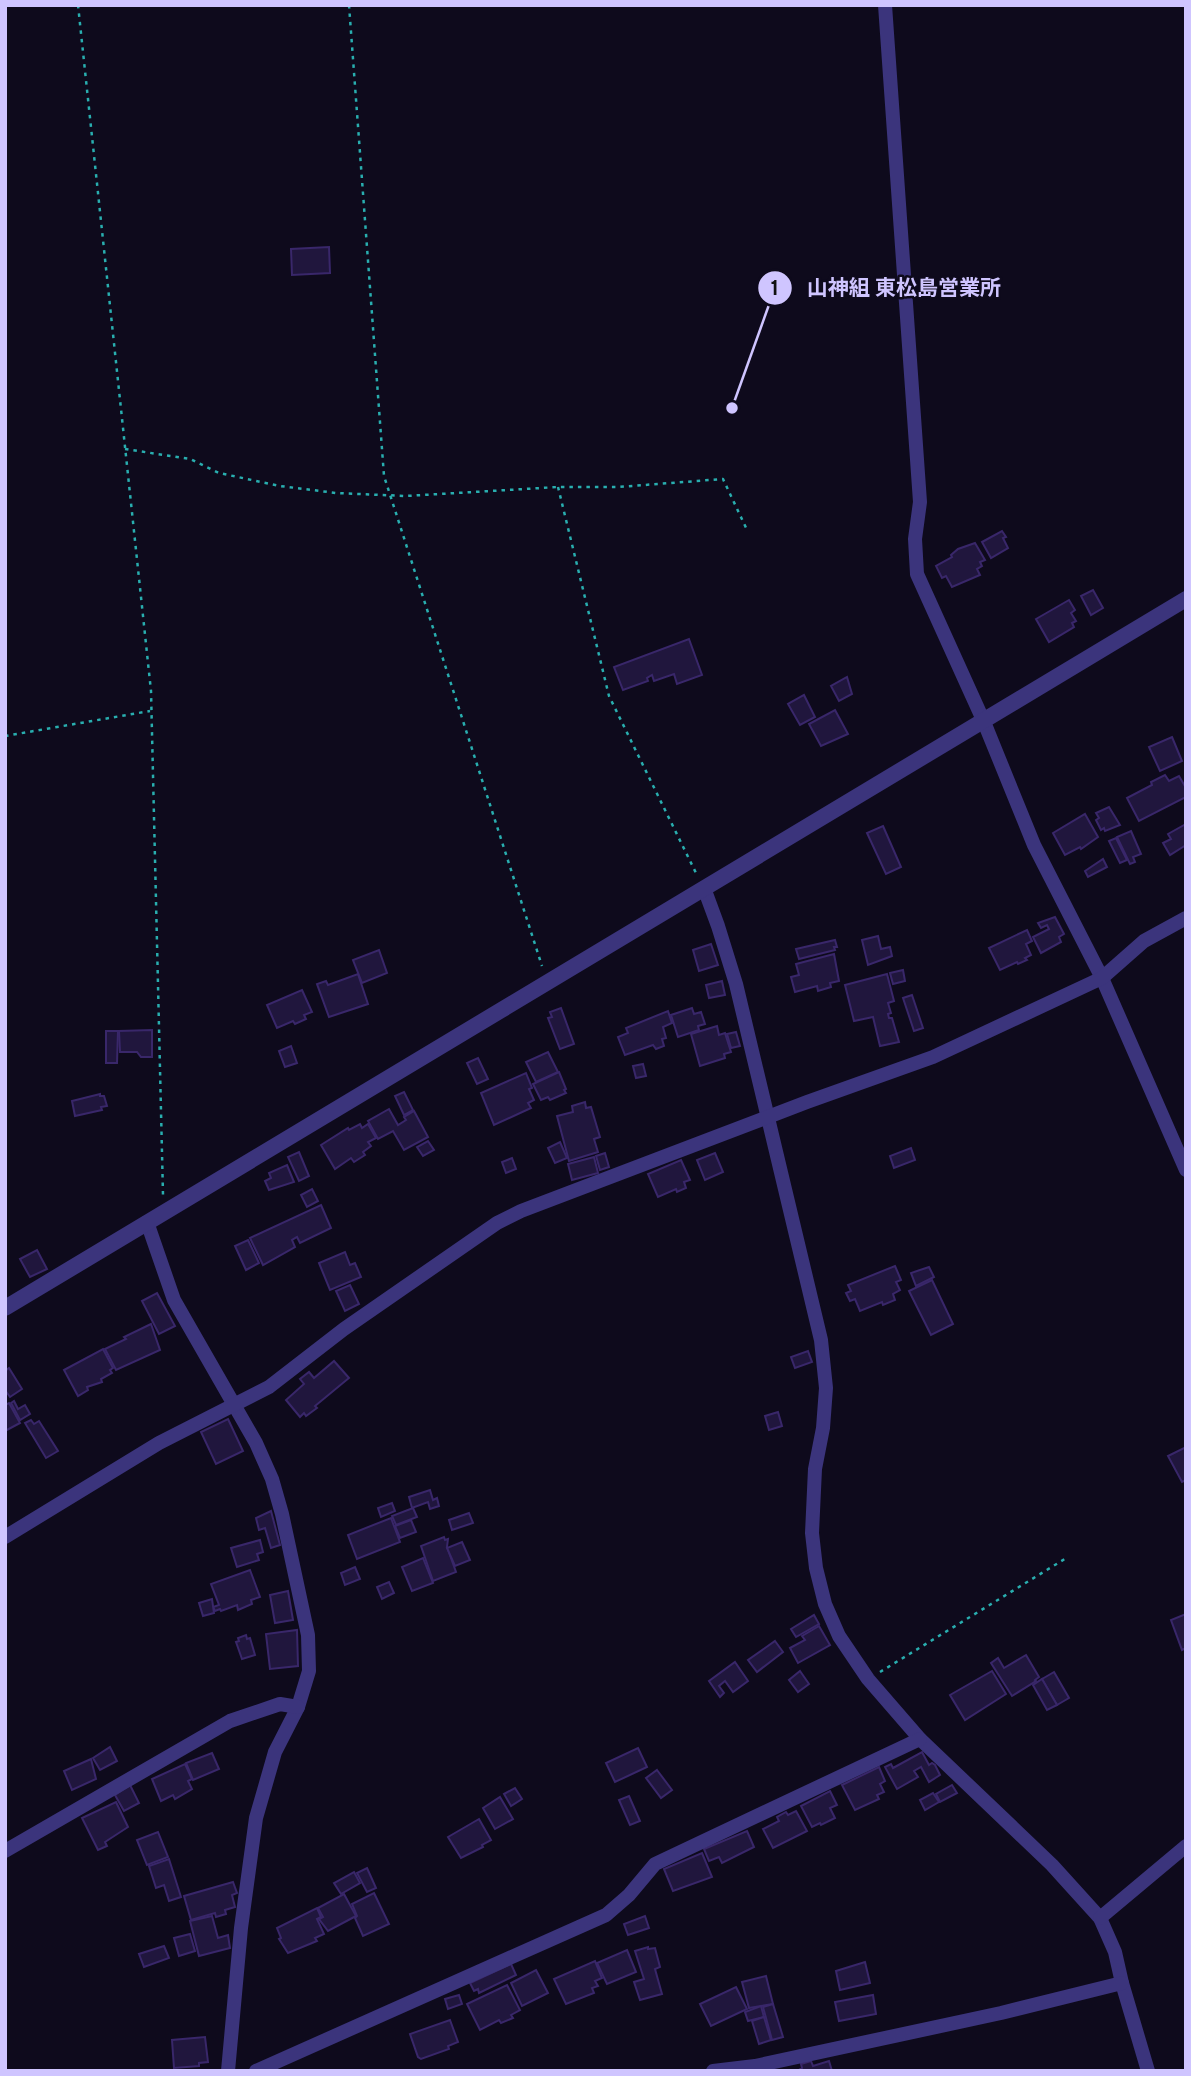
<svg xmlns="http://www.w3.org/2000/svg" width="1191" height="2076" viewBox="0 0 1191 2076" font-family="Overpass,'Noto Sans JP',sans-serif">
  <rect width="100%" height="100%" fill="#0e0a1c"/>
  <g fill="#20163d" stroke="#39276a" stroke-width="2">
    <polygon points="329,247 330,273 292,275 291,249"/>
    <polygon points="1002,531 1006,537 1003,538 1008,548 991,558 982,542"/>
    <polygon points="975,543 985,560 980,562 982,566 977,569 980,575 952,587 946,576 942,578 936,566 952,557 951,555 958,549"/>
    <polygon points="1093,590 1103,608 1091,615 1081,596"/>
    <polygon points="1069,600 1075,610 1071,613 1076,621 1072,623 1074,627 1049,642 1036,619"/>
    <polygon points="689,639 702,675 677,684 674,674 654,681 652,675 647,678 648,681 623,690 614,667"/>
    <polygon points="847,677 852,694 839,701 831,686"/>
    <polygon points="804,695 815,717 800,725 788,704"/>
    <polygon points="835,710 848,734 821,746 809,724"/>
    <polygon points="1172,737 1182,761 1160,771 1149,747"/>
    <polygon points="1165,775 1169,781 1179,776 1186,788 1186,797 1139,821 1127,798 1152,785 1151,782"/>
    <polygon points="1109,807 1120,825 1105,831 1104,828 1101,830 1096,820 1099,818 1096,813"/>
    <polygon points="1085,814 1098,837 1081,849 1080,847 1065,855 1053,833"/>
    <polygon points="1186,824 1186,845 1170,855 1163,843 1171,839 1168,834"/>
    <polygon points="883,826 901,867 886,874 867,833"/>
    <polygon points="1131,831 1141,854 1133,857 1135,862 1130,864 1117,837"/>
    <polygon points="1116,838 1127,860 1120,863 1109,841"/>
    <polygon points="1103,859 1107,867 1088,877 1085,871"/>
    <polygon points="1055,917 1064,934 1059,937 1061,942 1041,953 1033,937 1049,929 1047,925 1041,928 1038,923"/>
    <polygon points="1027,930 1032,941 1026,944 1031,955 1025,958 1027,960 1018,964 1017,962 1000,970 989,948"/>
    <polygon points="878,936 881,949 890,947 892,956 868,965 862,940"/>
    <polygon points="835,940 837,947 834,947 835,950 799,959 796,949"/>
    <polygon points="711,944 718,965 699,971 693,950"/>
    <polygon points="379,950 387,973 362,983 353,960"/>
    <polygon points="834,954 839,981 830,983 831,987 818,991 817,986 795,992 791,977 799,975 796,964"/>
    <polygon points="903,970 905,981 893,984 890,973"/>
    <polygon points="358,974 368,1004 329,1017 317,984 326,981 328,985"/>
    <polygon points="887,974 894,1001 888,1003 891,1013 888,1014 889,1018 892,1018 899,1042 880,1046 873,1017 854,1021 845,985"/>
    <polygon points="722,981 725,995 709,998 706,985"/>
    <polygon points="302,990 312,1012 304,1015 306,1019 295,1024 293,1021 277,1028 267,1005"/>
    <polygon points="912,995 923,1028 914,1031 903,998"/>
    <polygon points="561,1008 574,1044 560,1049 548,1018 552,1017 550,1012"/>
    <polygon points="692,1008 694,1014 701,1012 705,1024 698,1026 699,1030 678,1037 671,1015"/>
    <polygon points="668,1011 672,1023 663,1027 666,1038 662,1039 664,1046 656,1049 653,1045 625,1055 618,1037 628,1033 626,1028"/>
    <polygon points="717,1026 719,1035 725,1033 731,1052 724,1054 725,1058 700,1066 691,1034"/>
    <polygon points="152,1030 152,1057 141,1057 137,1052 120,1052 119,1031"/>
    <polygon points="106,1031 118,1031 117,1063 106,1063"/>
    <polygon points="736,1032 740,1046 731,1048 727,1034"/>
    <polygon points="291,1046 297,1063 285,1067 279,1051"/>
    <polygon points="548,1052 558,1072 536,1082 526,1062"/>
    <polygon points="478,1058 488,1079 477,1084 467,1063"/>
    <polygon points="643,1064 646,1076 636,1078 633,1066"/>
    <polygon points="559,1072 566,1089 564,1090 566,1093 550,1100 548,1097 541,1100 533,1084"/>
    <polygon points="526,1073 532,1088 529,1089 534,1100 528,1103 531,1108 494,1125 481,1093"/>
    <polygon points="404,1092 413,1110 404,1115 395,1096"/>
    <polygon points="100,1094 100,1096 104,1096 107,1106 101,1107 102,1110 75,1116 72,1101"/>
    <polygon points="585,1102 586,1108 591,1107 600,1137 594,1139 598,1152 569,1161 557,1116 573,1112 572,1106"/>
    <polygon points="389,1109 398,1125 406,1120 404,1117 414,1111 428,1137 404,1150 393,1131 378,1139 368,1121"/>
    <polygon points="360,1124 362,1128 368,1124 376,1138 368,1142 371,1146 363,1152 365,1155 354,1162 351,1158 335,1169 321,1145 348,1128 349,1130"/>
    <polygon points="428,1141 434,1150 423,1156 417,1147"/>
    <polygon points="560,1142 567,1158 555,1163 548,1148"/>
    <polygon points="911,1148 915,1160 894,1168 890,1156"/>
    <polygon points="299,1152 309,1176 299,1181 288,1157"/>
    <polygon points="605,1153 609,1167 600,1170 596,1156"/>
    <polygon points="715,1153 723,1172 705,1180 697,1160"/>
    <polygon points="594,1157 598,1173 572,1180 568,1164"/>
    <polygon points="512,1158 516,1169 506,1173 502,1162"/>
    <polygon points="681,1160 690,1180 684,1182 686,1188 677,1192 676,1189 658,1197 648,1174"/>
    <polygon points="287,1165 294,1182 269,1190 265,1181 271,1178 269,1173"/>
    <polygon points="312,1189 318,1201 307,1207 301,1195"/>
    <polygon points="321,1205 331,1228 300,1243 297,1237 292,1240 295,1247 263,1265 250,1238"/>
    <polygon points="248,1240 259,1263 246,1270 235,1246"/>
    <polygon points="37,1250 47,1269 30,1277 20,1259"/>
    <polygon points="345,1252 350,1265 355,1263 361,1277 330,1290 319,1263"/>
    <polygon points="895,1266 901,1280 896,1282 900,1290 893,1294 895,1300 883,1305 882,1302 860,1311 855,1299 850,1301 846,1293 851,1291 848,1285"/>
    <polygon points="929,1267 934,1277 916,1286 911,1273"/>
    <polygon points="932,1280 953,1324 931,1335 909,1291"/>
    <polygon points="350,1285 359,1304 345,1311 336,1291"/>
    <polygon points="157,1293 175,1326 159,1334 142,1301"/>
    <polygon points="151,1324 160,1350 116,1370 105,1349 126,1339 124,1337"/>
    <polygon points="103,1349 113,1368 110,1370 112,1373 101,1379 102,1382 87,1387 88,1390 78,1396 64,1370"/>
    <polygon points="808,1351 812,1362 795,1368 791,1357"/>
    <polygon points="334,1361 349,1378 315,1406 317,1408 306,1416 304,1413 300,1417 286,1400 304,1384 300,1379 309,1372 314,1378"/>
    <polygon points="9,1368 22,1389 10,1397 5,1390 5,1371"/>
    <polygon points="14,1401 18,1409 25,1405 30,1414 20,1420 11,1403"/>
    <polygon points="9,1403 20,1423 5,1431 5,1405"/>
    <polygon points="778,1412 782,1426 769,1430 765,1416"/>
    <polygon points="228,1419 243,1451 216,1464 201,1432"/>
    <polygon points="31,1420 34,1424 39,1421 58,1451 46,1458 25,1423"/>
    <polygon points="1186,1447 1186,1480 1182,1482 1168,1456"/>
    <polygon points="430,1490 433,1500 437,1498 439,1506 430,1509 428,1502 412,1508 409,1497"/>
    <polygon points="392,1503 395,1511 381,1517 378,1508"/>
    <polygon points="413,1508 417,1517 396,1525 392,1516"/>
    <polygon points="271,1511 280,1545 271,1548 265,1528 259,1530 256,1518"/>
    <polygon points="469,1513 473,1523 452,1530 449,1520"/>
    <polygon points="391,1518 400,1542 357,1559 348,1535"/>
    <polygon points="411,1520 416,1532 400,1538 395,1526"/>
    <polygon points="444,1537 445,1540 448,1539 447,1547 456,1572 433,1581 421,1546"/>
    <polygon points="260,1540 263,1552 257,1554 259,1560 237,1567 231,1548"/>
    <polygon points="462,1542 470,1560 455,1566 447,1548"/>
    <polygon points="423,1558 433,1583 412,1591 402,1567"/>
    <polygon points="355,1567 360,1579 345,1585 341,1573"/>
    <polygon points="250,1570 260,1597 251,1600 252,1604 238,1610 237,1605 221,1611 220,1609 215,1611 213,1607 219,1605 211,1584"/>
    <polygon points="389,1582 394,1593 382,1599 377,1587"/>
    <polygon points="288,1591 293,1620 275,1623 270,1595"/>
    <polygon points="212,1599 214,1613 203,1616 199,1603"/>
    <polygon points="1186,1614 1186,1648 1182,1650 1171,1620"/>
    <polygon points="814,1615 819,1624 796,1637 791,1629"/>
    <polygon points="819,1626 830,1645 798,1663 790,1648 805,1640 802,1636"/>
    <polygon points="297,1630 298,1666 270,1669 266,1634"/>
    <polygon points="246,1635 247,1639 250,1638 255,1655 242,1659 236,1642 239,1641 238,1638"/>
    <polygon points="775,1641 783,1652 757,1672 748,1660"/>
    <polygon points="1026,1655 1039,1677 1035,1680 1036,1681 1012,1696 991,1663 998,1658 1004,1668"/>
    <polygon points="735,1662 748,1681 733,1692 725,1681 719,1686 724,1693 720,1697 709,1681"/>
    <polygon points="800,1671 809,1684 798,1692 789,1680"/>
    <polygon points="992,1671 1006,1694 965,1720 950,1695"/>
    <polygon points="1054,1672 1069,1698 1057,1705 1042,1679"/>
    <polygon points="1042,1679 1057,1705 1047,1710 1033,1685"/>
    <polygon points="110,1747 117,1761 100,1770 93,1758"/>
    <polygon points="638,1748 647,1767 615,1782 606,1763"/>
    <polygon points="922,1752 929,1765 932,1763 935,1765 940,1775 929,1782 921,1767 914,1771 918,1777 897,1789 885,1767 891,1764 893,1768"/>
    <polygon points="212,1753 219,1769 193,1780 186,1763"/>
    <polygon points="91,1759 96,1779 72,1790 64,1771"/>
    <polygon points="185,1764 192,1779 188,1781 192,1789 175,1799 173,1795 161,1801 152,1779"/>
    <polygon points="879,1767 885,1781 880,1784 884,1792 877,1795 879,1799 855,1810 842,1785"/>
    <polygon points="657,1770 672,1790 661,1798 646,1778"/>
    <polygon points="130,1785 139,1803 124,1811 115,1795"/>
    <polygon points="952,1785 957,1793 940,1802 936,1794"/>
    <polygon points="515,1788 522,1799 511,1806 504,1794"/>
    <polygon points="830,1791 837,1805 830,1808 835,1818 821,1825 820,1823 812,1827 801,1806"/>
    <polygon points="933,1793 939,1802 925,1810 920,1800"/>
    <polygon points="629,1796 640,1821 630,1825 619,1800"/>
    <polygon points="500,1797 513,1819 495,1829 483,1808"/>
    <polygon points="116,1802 128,1827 105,1842 107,1846 98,1850 82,1818"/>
    <polygon points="796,1811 807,1831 773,1848 763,1829 779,1821 777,1817 786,1812 788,1815"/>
    <polygon points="479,1819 491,1840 482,1845 483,1847 461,1858 448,1837"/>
    <polygon points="747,1831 754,1847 722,1863 719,1857 709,1861 704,1849"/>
    <polygon points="158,1832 168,1857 147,1865 137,1840"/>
    <polygon points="702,1853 712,1877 673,1891 664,1869"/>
    <polygon points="169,1859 181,1897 169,1901 164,1885 156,1888 149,1866"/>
    <polygon points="367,1868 376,1888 367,1892 357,1873"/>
    <polygon points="354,1872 360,1883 341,1894 334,1883"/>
    <polygon points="233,1882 237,1893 232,1895 235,1907 225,1910 226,1914 216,1917 215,1913 191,1920 184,1896"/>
    <polygon points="374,1893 389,1924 363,1936 355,1918 357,1916 352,1904"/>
    <polygon points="344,1894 356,1916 328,1931 319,1919 323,1917 318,1908"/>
    <polygon points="317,1908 321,1917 317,1919 324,1934 315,1938 317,1941 288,1953 279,1939 281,1938 277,1928"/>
    <polygon points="212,1916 218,1938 228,1935 230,1948 199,1956 190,1921"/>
    <polygon points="645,1916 649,1928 628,1935 624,1924"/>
    <polygon points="190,1934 195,1951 179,1956 174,1938"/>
    <polygon points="164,1946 169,1958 144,1967 139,1954"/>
    <polygon points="648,1947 648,1949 655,1948 660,1967 655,1969 662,1994 640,2000 634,1982 644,1979 635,1951"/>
    <polygon points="627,1950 636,1972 607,1984 597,1963"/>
    <polygon points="595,1961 602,1978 595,1981 598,1986 592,1988 594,1993 566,2004 554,1979"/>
    <polygon points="865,1962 870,1983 840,1990 836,1971"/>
    <polygon points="511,1964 516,1975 479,1993 478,1989 474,1991 470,1983"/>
    <polygon points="536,1970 548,1993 522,2006 511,1983"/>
    <polygon points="766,1976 773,2004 749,2008 742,1982"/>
    <polygon points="507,1985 520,2010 511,2015 513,2018 501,2023 499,2020 480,2030 467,2004"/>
    <polygon points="736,1987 747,2009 711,2026 700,2004"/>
    <polygon points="459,1995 462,2004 448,2009 445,1999"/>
    <polygon points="873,1995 876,2014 839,2021 835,2002"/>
    <polygon points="773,2004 783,2037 772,2040 763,2007"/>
    <polygon points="761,2006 764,2017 748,2021 745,2012"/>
    <polygon points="764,2017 771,2040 759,2044 752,2021"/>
    <polygon points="450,2020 458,2042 448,2046 449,2049 421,2059 418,2057 410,2034"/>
    <polygon points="205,2037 208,2062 199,2063 199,2066 174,2068 172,2040"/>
    <polygon points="811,2061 813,2066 829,2061 832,2071 797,2071 802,2068 801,2064"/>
  </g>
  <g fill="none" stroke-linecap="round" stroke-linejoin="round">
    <g stroke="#29aeaf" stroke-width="2.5" stroke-dasharray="3.5 5" stroke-linecap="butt">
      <polyline points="78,5 151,691 163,1195"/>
      <polyline points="349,5 384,476 542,966"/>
      <polyline points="125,449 190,459 219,473 280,486 336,493 406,496 558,487 618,487 723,479 748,532"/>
      <polyline points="558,487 609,696 696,873"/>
      <polyline points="5,736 150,711"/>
      <polyline points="880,1672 1068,1557"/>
    </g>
    <g stroke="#3b347c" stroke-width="14">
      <polyline points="885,5 920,502 915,539 917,574 984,722 1034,845 1102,978 1186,1170"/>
      <polyline points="704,888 718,926 736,984 821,1340 826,1388 823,1428 815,1469 812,1533 816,1568 825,1604 839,1636 868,1679 920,1739 1052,1865 1100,1918 1115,1952 1122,1983 1148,2071"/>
      <polyline points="147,1222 174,1300 256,1443 272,1479 282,1514 308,1635 309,1671 298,1707 275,1752 256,1818 241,1928 228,2071"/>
      <polyline points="5,1537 159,1443 269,1387 344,1329 497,1223 521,1211 807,1102 933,1057 1102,978 1144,941 1186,918"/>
      <polyline points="5,1851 230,1721 280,1704 298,1707"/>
      <polyline points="1100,1918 1186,1846"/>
      <polyline points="256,2071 606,1915 629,1895 655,1864 920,1739"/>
      <polyline points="713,2071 755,2066 1001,2013 1122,1983"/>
    </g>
    <polyline stroke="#3b347c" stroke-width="16" points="5,1308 1186,599"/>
  </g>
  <path fill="none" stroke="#cfc5ff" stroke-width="2.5" d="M732 408L775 288"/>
  <g fill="#cfc5ff" stroke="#0e0a1c" stroke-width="2.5">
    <circle cx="732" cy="408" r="7"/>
    <circle cx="775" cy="288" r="18"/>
  </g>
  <g font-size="21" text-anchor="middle" font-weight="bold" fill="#111">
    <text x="775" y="295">1</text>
  </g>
  <g font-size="21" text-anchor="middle" font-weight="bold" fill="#cfc5ff" stroke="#0e0a1c" stroke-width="5" stroke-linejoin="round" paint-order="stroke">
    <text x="904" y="295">山神組 東松島営業所</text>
  </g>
  <rect width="1191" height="2076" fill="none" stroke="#cfc5ff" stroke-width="14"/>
</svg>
